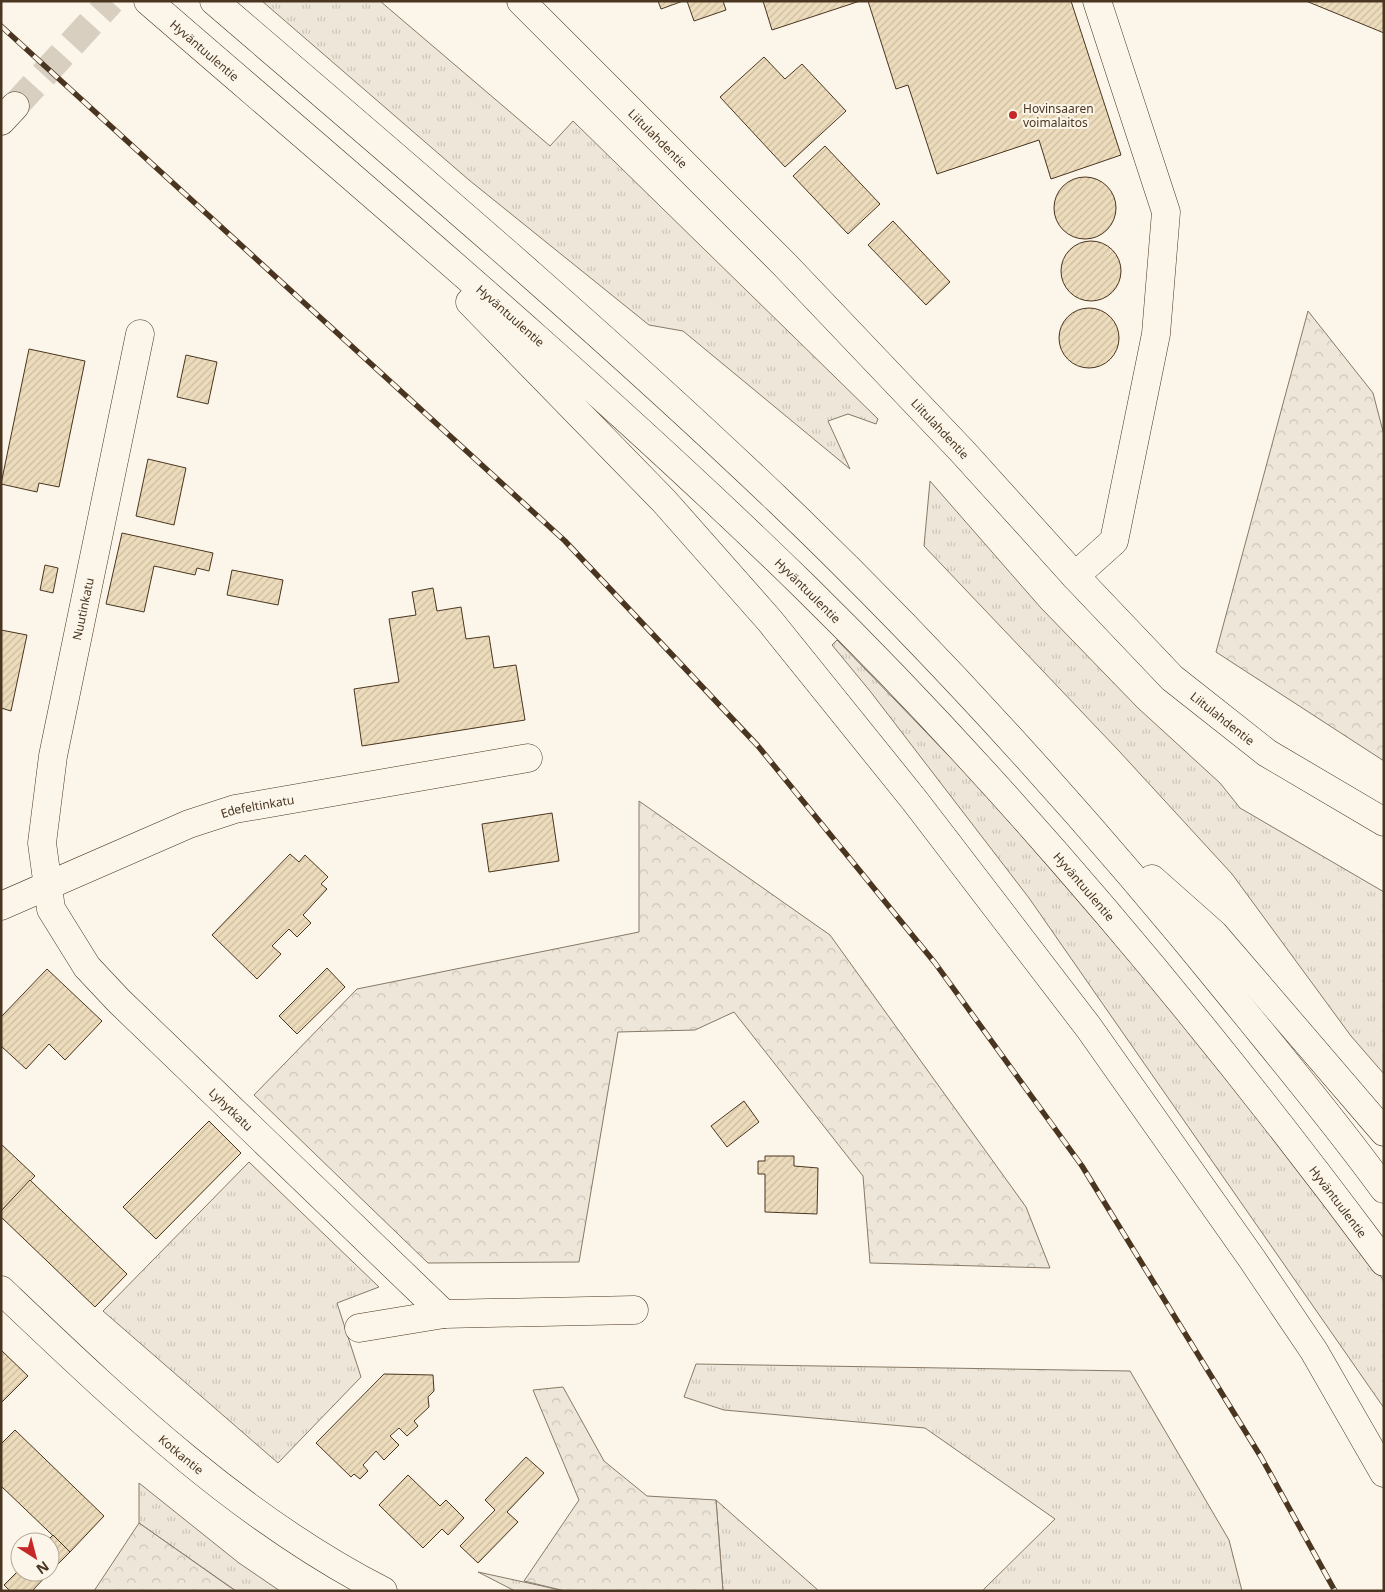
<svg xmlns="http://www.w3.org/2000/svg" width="1385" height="1592" viewBox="0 0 1385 1592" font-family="'Noto Sans',sans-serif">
  <defs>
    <pattern id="grass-tufts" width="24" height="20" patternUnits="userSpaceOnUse" patternTransform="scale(1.25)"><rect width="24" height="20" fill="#ede6d9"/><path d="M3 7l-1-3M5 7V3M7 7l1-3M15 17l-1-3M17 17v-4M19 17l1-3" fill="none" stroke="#cdc6ba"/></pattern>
    <pattern id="forest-crowns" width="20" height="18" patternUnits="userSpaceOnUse" patternTransform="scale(1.25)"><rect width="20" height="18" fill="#ede6d9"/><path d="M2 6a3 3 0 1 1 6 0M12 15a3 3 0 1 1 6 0" fill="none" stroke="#cdc6ba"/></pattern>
    <pattern id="building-hatch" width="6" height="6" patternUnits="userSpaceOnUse" patternTransform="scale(1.25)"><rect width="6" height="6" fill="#ecdcbc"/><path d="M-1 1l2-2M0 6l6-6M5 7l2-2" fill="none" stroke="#ccbda1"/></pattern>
  </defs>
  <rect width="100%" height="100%" fill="#fbf6e9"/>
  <g fill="url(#grass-tufts)" stroke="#887966">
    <polygon points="262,1 380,1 550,146 573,121 878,419 876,424 848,414 828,421 850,469 683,331 649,325 469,180"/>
    <polygon points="930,481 1041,608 1138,708 1220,783 1240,808 1384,892 1384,1074 1351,1036 1232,874 1119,751 924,546"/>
    <polygon points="837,640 982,790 1194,1035 1337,1215 1384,1281 1384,1408 1029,898 870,691 832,645"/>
    <polygon points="249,1162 379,1287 337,1303 361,1377 278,1463 103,1311"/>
    <polygon points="696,1364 1130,1371 1229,1540 1242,1591 982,1591 1055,1519 925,1428 724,1410 684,1397"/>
    <polygon points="139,1483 239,1563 280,1591 236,1591 139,1523"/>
    <polygon points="716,1500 819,1591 723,1591"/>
    <polygon points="478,1572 565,1591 515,1591"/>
  </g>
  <g fill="url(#forest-crowns)" stroke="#887966">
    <polygon points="1308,311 1373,393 1384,435 1384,761 1216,652"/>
    <polygon points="639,801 830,935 1026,1207 1050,1268 870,1263 863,1176 734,1012 695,1030 618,1032 579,1262 428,1263 254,1095 357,989 639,932"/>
    <polygon points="563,1387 604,1461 647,1496 716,1500 723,1591 565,1591 524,1581 579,1500 533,1390"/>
    <polygon points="139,1523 227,1585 236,1591 94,1591"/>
  </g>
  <g fill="url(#building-hatch)" stroke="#4a3520">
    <polygon points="658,1 683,1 661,9"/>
    <polygon points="687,1 723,1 726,10 694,21"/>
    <polygon points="763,1 860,1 772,30"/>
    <polygon points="868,1 1071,1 1121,155 1051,179 1039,140 937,174 908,85 896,89"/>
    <polygon points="1306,1 1384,1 1384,33"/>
    <polygon points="764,57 785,79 802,64 846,111 785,167 720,97"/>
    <polygon points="825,146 880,204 848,234 793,176"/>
    <circle cx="1085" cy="208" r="31"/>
    <polygon points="893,221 950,282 926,305 868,245"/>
    <circle cx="1091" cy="271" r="30"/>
    <circle cx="1089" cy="338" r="30"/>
    <polygon points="29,349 85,361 59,487 39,483 37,492 1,484"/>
    <polygon points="186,355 217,362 208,404 177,397"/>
    <polygon points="148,459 186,468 174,525 136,516"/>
    <polygon points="122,533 213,553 209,571 197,568 195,575 154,566 144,612 106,604"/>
    <polygon points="45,565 58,568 53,593 40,590"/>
    <polygon points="232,570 283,580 278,605 227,595"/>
    <polygon points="433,588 437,611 461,607 466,639 489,636 494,668 516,665 525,720 362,746 354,689 399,682 389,619 416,615 412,592"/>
    <polygon points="1,630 27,635 11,711 1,708"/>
    <polygon points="552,813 559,861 489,872 482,824"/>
    <polygon points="290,854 299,862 305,855 328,877 321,884 327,889 303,915 311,923 297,937 289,929 272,946 281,954 257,979 212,935"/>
    <polygon points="327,968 345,987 297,1034 279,1016"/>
    <polygon points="47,969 102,1021 65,1060 49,1044 26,1069 1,1046 1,1017"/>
    <polygon points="744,1101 759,1122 727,1147 711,1126"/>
    <polygon points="209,1121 241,1153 156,1239 123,1207"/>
    <polygon points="1,1144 35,1176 1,1211"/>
    <polygon points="765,1156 794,1156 794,1166 818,1168 817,1214 765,1212 765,1174 758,1174 758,1161 765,1161"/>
    <polygon points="30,1180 127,1274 95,1307 1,1217 1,1211"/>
    <polygon points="1,1350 28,1376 1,1403"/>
    <polygon points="384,1374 433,1375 434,1391 428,1397 429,1407 414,1421 418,1426 407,1436 399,1428 390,1436 399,1445 384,1460 376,1451 363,1465 368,1471 360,1479 354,1474 351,1477 316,1443"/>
    <polygon points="15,1430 104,1516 70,1552 1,1486 1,1444"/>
    <polygon points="526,1457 544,1473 507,1512 518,1522 478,1563 460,1546 495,1510 485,1500"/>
    <polygon points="408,1475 440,1506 446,1500 464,1518 448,1535 442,1529 423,1548 379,1505"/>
    <polygon points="53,1535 70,1552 50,1572 50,1542 46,1542"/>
    <polygon points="20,1569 20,1572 50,1572 32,1591 10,1591 4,1585"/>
  </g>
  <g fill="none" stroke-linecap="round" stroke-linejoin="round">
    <polyline stroke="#d8cfc1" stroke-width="28" stroke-dasharray="28 14" stroke-linecap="butt" points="15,106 111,1"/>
    <g stroke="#4a3520" stroke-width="29">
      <g id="minor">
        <path id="s1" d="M521,1L785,265L962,451L1075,576L1172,678L1267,753L1384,822"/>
        <polyline points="1,121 15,106"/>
        <path id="s2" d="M140,334L53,756L42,843L51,909L87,967L119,1001L444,1314"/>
        <polyline points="1075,576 1114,541 1156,334 1166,212 1097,1"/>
        <path id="s3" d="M1,906L189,824L235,809L528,758"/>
        <path id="s4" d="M1,1290C118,1401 238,1517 383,1591"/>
        <polyline points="359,1328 444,1314 634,1310"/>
      </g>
    </g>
    <g stroke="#4a3520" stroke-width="29">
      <g id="highway">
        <path id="s5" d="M148,1C370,193 595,382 805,587C1017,795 1207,1024 1384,1262"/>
        <path d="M214,1C405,165 598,328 780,502C942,657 1092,824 1233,998C1284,1061 1336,1123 1384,1189"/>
        <polyline points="470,302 664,501 770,621 915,801 1089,1028 1252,1259 1314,1351 1384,1473"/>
        <polyline points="1152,879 1214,934 1384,1132"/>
      </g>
    </g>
    <use href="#minor" stroke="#fbf6e9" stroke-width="28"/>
    <use href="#highway" stroke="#fbf6e9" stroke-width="28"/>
    <g stroke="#4a3520" stroke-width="5.5">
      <polyline id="rail" points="1,26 565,541 758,746 935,963 1082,1166 1261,1457 1335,1591"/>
    </g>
    <use href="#rail" stroke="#fbf6e9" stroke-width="4" stroke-dasharray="11" stroke-linecap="butt"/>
  </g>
  <circle fill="#c62828" stroke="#fbf6e9" stroke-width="2" cx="1013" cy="115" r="5"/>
  <g text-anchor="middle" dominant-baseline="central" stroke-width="4" stroke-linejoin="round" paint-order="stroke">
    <g font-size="12" fill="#4a3520" stroke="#fbf6e9">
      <text stroke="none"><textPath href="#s5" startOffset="75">Hyväntuulentie</textPath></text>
      <text stroke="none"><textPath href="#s1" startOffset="194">Liitulahdentie</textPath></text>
      <text stroke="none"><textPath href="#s5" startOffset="480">Hyväntuulentie</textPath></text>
      <text stroke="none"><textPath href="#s1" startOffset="599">Liitulahdentie</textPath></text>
      <text stroke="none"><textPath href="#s5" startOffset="885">Hyväntuulentie</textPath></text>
      <text transform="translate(83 609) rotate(-78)">Nuutinkatu</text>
      <text stroke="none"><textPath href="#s1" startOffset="1004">Liitulahdentie</textPath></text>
      <text stroke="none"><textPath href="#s3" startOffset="276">Edefeltinkatu</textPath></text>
      <text stroke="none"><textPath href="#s5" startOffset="1290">Hyväntuulentie</textPath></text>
      <text stroke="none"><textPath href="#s2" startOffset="856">Lyhytkatu</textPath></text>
      <text stroke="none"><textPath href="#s5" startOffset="1695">Hyväntuulentie</textPath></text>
      <text stroke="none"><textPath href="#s4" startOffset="244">Kotkantie</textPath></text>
    </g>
    <g font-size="12" fill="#4a3520" stroke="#fbf6e9" text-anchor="start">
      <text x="1023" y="108">Hovinsaaren<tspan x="1023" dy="14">voimalaitos</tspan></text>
    </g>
  </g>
  <rect width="1385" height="1592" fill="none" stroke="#4a3520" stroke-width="5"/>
  <g transform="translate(35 1557) rotate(144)"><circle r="24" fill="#fbf6e9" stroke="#b4a999"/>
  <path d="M0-4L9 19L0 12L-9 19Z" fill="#c62828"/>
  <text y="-8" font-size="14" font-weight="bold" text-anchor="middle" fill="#4a3520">N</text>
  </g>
</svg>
